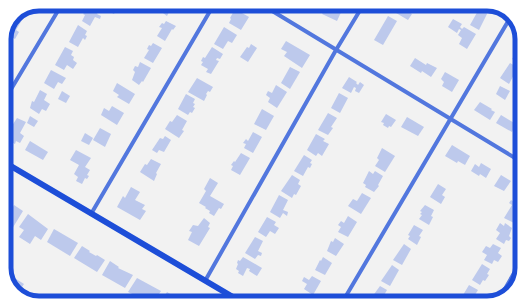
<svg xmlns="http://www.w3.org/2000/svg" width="526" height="307" viewBox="0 0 526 307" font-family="Jost,sans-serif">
  <rect width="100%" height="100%" fill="#f2f2f2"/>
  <g fill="#bdc9ec">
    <polygon points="90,5 100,9 97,14 101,16 100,19 95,17 90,26 82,21 85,15 83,14 85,12 87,12"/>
    <polygon points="112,5 117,8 114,14 108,11"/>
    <polygon points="162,5 180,5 192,6 189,12 180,7 177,12 171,8 167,16 159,10"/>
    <polygon points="34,6 28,16 23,13 25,10"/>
    <polygon points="326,7 343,8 337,21 322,14"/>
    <polygon points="392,8 406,8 405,10 412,14 408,20 391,10"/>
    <polygon points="235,9 249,17 241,30 229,23 231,19 230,18"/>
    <polygon points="479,9 489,10 479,30 470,25"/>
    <polygon points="15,16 22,20 16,30 19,32 15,39 6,34 11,22 13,23 14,21 12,20"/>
    <polygon points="388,16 397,21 383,45 374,40"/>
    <polygon points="453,19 462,24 460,27 462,29 464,27 476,34 467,49 459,44 462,38 458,35 461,30 459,29 457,33 448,27"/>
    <polygon points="166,21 176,26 173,30 172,29 165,41 157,36 162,28 159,27 162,23 164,24"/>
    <polygon points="78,25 87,31 85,35 87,36 85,40 83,38 78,47 69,42"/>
    <polygon points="224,27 237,35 232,43 228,41 223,49 214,44"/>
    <polygon points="4,39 11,43 9,50 4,57"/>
    <polygon points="286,41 310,55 302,68 284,56 287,52 281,49"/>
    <polygon points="153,43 162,48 153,63 144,58 149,50 147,49 149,45 151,46"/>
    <polygon points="251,44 257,48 248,62 240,57 247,47 249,48"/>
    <polygon points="522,44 521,63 521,64 512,59"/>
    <polygon points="65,47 73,51 71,55 74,57 73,60 77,63 73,69 67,65 64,70 55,65"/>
    <polygon points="212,47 223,54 220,59 217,58 216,60 219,61 211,74 206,72 208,69 201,65 203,62 201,61 203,57 205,58"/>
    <polygon points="415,58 426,65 427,63 437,68 431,77 422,71 421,73 410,66"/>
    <polygon points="140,62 151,68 143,82 142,81 139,85 132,80 135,72 133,70 135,66 138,67"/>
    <polygon points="510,63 517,67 515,71 516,71 509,84 500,78"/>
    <polygon points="290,67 300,72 290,89 281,83"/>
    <polygon points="51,70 66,78 62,84 58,82 54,89 44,83"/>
    <polygon points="445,72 459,80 452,92 442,86 444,82 441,79"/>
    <polygon points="349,77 357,82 356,83 358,85 360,82 364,85 359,93 355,91 356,88 354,87 351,93 342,88"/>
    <polygon points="197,78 213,87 210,92 208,91 206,94 207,95 204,101 188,92"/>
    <polygon points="117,83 135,94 129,104 117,97 119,95 113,91"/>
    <polygon points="276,85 287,92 277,108 268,102 270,98 266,95 268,91 272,93"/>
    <polygon points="500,86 510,91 505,100 496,94"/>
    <polygon points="40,90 47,94 44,100 50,104 46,111 42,109 39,114 30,108 32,101 34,102"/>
    <polygon points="62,91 70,96 66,103 58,99"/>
    <polygon points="339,93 348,98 340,113 331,108"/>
    <polygon points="186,94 195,99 193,103 195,104 193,107 195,108 192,113 190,112 188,115 178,109"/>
    <polygon points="480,102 492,109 491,110 495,112 490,120 474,110"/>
    <polygon points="112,106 124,113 117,125 101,115 104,108 109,111"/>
    <polygon points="262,109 274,116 266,130 254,124"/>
    <polygon points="328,113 337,118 331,127 333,128 328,135 318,130"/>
    <polygon points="386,114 396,120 391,127 389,126 388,128 383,125 384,123 381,122"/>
    <polygon points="177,115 187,121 182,130 184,131 179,138 165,129 170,121 172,122"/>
    <polygon points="501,115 516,124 512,132 496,123"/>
    <polygon points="30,116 38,121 34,127 27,123"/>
    <polygon points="407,117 424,127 418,136 401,127"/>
    <polygon points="17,118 26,122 20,133 24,136 20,143 16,141 15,144 4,138"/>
    <polygon points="100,128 111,134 105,147 93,140"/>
    <polygon points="253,132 262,137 253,153 244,148 246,144 243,143 246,139 248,141"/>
    <polygon points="85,133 93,138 89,145 81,141"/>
    <polygon points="316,134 325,139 323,141 329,144 322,156 318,153 316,156 307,150"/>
    <polygon points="165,136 171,140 164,152 159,150 157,153 152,150 160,138 163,139"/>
    <polygon points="30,141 48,152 43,160 25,150"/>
    <polygon points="452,145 470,156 465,165 458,161 457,163 445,156"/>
    <polygon points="382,148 395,156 385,172 375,166 379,160 377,158"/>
    <polygon points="76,150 91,158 85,167 90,170 87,175 89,176 87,179 85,178 82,184 76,181 78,177 74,174 79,165 70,160"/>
    <polygon points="241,153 250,158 240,175 231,170 233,166 231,165 234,161 235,162"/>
    <polygon points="304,155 312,160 310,163 312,164 310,168 308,167 303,176 294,171"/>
    <polygon points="151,159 161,164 156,173 157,174 154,181 140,172 145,164 147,165"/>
    <polygon points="481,163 491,169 486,178 480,174 479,176 471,171 475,164 479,167"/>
    <polygon points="369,171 373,174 375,171 383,176 378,185 379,186 374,192 365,187 366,185 363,183"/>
    <polygon points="292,175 300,180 298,184 301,186 296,195 294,194 292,198 281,191"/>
    <polygon points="501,175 511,181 504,191 494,186"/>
    <polygon points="210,178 218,183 210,196 224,204 221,209 219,208 214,216 209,213 210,211 205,208 206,207 199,203 206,191 204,189"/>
    <polygon points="519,181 519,197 513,194"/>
    <polygon points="438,184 446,189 442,195 445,197 441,204 430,197"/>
    <polygon points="131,187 140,192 135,200 145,205 142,209 146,211 140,220 117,207 123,196 125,198"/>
    <polygon points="362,193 371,198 361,214 348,206 353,199 357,201"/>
    <polygon points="279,195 288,200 283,210 288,212 287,216 283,213 280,218 270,212"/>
    <polygon points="4,200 8,202 7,204 13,207 14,205 23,211 12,229 4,225"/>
    <polygon points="511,200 519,205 518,220 516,224 504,218 512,205 509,203"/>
    <polygon points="425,205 434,210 431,216 433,217 429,225 419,219 422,215 420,214 422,212 420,211"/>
    <polygon points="28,214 48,229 41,240 35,236 30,244 19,237 24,230 19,227"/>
    <polygon points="348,216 357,222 348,237 338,232 341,227 338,225 341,221 344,223"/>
    <polygon points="267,217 276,222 274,225 279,228 275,234 270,231 266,237 258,232"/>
    <polygon points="204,218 210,223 208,227 210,228 199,246 188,240 192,232 189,231 193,225 198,226"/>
    <polygon points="500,223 504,226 505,223 512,228 509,236 511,238 509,241 506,240 504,244 496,239 500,233 496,230"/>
    <polygon points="414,225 423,230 419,236 421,237 417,245 408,239 410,236 408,235"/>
    <polygon points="54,229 78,243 70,256 47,242"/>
    <polygon points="255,237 263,241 258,251 262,253 261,256 258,255 255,259 245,253"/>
    <polygon points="335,238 344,244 336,256 327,251 331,241 333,242"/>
    <polygon points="404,244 411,249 402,265 393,260"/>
    <polygon points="493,244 501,248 498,253 502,256 498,262 494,260 492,264 484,260 487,255 482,252 486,246 490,248"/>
    <polygon points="82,246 90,251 89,252 96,256 97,255 105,260 97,272 74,258"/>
    <polygon points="243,257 262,268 257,276 249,271 250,269 247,268 243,276 238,273 239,271 236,269 238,264 237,263 238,260 240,261"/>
    <polygon points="323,257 332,263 325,275 315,270 320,260 321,261"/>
    <polygon points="110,261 119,267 118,268 133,275 125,288 102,275"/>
    <polygon points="482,264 490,269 487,274 489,275 485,281 483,280 480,285 472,280"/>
    <polygon points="392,265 399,270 390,286 381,281"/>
    <polygon points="312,276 321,281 313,295 304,289 307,284 302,281 304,277 309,280"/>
    <polygon points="13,277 24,284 18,293 11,281"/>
    <polygon points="137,278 161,291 155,300 143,299 128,292"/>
    <polygon points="469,285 478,290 473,298 476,299 474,302 471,301 470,303 464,303 460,300"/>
    <polygon points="380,286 387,290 380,302 369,301"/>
    <polygon points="26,290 39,298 40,296 44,298 22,298"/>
    <polygon points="167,292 180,300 162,300"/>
    <polygon points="300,295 310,301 291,301 293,297 298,299"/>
  </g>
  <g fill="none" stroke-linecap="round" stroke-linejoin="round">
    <g stroke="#5277de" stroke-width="4">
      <polyline points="264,6 520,161"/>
      <polyline points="4,101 62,4"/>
      <polyline points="91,214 213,6"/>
      <polyline points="205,281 336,50 362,7"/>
      <polyline points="502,294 517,268"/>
      <polyline points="343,301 510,18"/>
    </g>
    <polyline stroke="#1d4ed8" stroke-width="6" points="4,162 238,300"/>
  </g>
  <path d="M0 0H526V307H0ZM39 11H487A28 28 0 0 1 515 39V268A28 28 0 0 1 487 296H39A28 28 0 0 1 11 268V39A28 28 0 0 1 39 11Z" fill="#fff" fill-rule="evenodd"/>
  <path fill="none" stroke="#1d4ed8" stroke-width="5" d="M39 11H487A28 28 0 0 1 515 39V268A28 28 0 0 1 487 296H39A28 28 0 0 1 11 268V39A28 28 0 0 1 39 11Z"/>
</svg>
